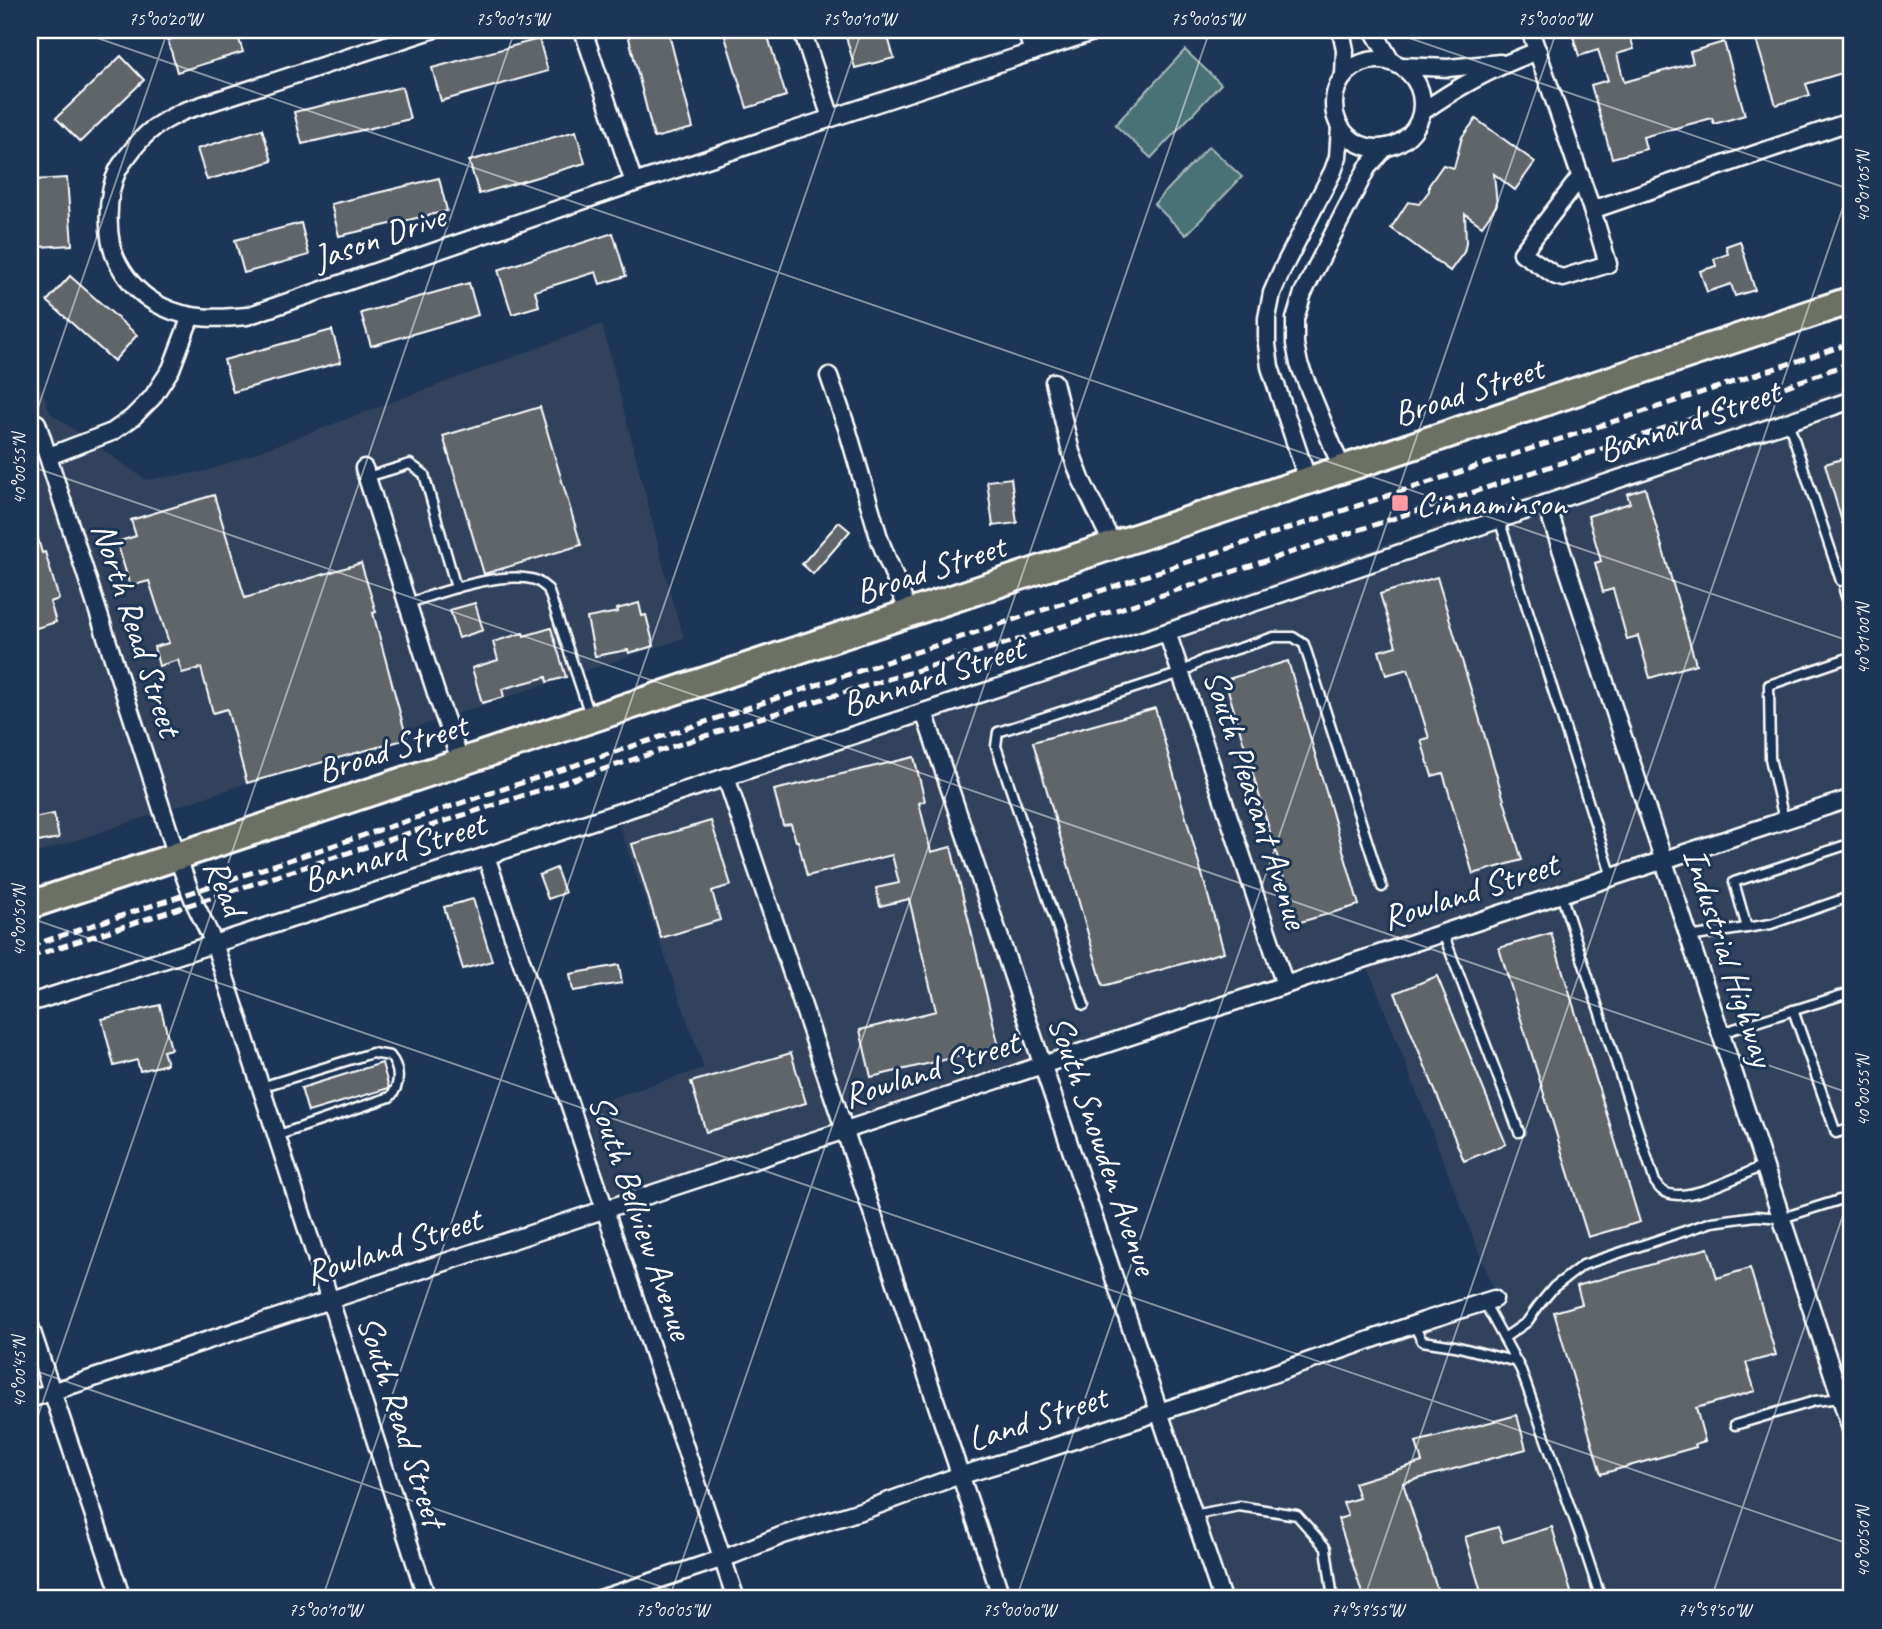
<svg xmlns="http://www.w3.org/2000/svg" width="1882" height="1629" viewBox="0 0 1882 1629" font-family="Caveat,sans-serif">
  <rect width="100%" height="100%" fill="#1d3557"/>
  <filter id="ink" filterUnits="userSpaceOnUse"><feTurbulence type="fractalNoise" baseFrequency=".0143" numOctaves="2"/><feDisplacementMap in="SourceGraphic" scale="14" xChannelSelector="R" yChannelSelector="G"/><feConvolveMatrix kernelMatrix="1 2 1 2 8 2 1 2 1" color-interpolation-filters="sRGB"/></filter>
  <g filter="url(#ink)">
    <g fill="#31435d">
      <polygon points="602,324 673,604 684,638 31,855 30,850 30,356 50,413 146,480 207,471"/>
      <polygon points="1852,386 1852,1599 1233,1599 1165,1405 1494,1291 1363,954 614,1205 584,1107 704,1068 618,822 878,735 993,678"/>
    </g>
    <g fill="#4a7276" stroke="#a4b8ba" stroke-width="2">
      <polygon points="1185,50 1221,84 1151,158 1115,125"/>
      <polygon points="1209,146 1242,177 1186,235 1154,204"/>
    </g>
    <g fill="#60656b" stroke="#fff" stroke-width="2">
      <polygon points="202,30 236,30 243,52 177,72 168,40"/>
      <polygon points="627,30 668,30 693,128 654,138"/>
      <polygon points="723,30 766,30 786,96 747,108"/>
      <polygon points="844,30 886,30 894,58 855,68"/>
      <polygon points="1571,30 1628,30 1634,49 1617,54 1624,82 1693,63 1690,52 1724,42 1745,115 1714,124 1712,118 1643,137 1646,149 1612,158 1591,85 1608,80 1598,50 1579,56"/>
      <polygon points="1753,30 1852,30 1852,70 1806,84 1810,95 1776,105"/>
      <polygon points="539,39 548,71 441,101 432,68"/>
      <polygon points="121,56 144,80 80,142 56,118"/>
      <polygon points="402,87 410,119 302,144 294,112"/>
      <polygon points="1476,119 1535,162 1515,190 1494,174 1497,205 1482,226 1465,214 1466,243 1464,252 1450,271 1391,228 1408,202 1419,204 1429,191 1429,185 1443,165 1454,168 1462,137"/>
      <polygon points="262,129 272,161 207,180 197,149"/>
      <polygon points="576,131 585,163 479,194 469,161"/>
      <polygon points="67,178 72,245 38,247 33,180"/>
      <polygon points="439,178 447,211 339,236 331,204"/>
      <polygon points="301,223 309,255 244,273 235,240"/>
      <polygon points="613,233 626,276 600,284 596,272 535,291 539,306 512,314 498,270"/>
      <polygon points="1740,241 1755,290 1735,296 1731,284 1707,292 1700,271 1716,266 1714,259 1728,254 1726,246"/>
      <polygon points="70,276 137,335 114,361 47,301"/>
      <polygon points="469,283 478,315 371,346 361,313"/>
      <polygon points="332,330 341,362 233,392 224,360"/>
      <polygon points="540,407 581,545 484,574 443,436"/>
      <polygon points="1852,456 1852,542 1848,542 1825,464"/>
      <polygon points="1011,478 1017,523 993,526 987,481"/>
      <polygon points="1645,488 1696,664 1650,678 1638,636 1627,639 1613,589 1603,592 1595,563 1601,561 1588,516 1630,503 1627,494"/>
      <polygon points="214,495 245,598 361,563 376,612 373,613 407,739 247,783 227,709 213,713 201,668 182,673 178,660 159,666 154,647 169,643 149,581 130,586 117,542 136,536 131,520"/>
      <polygon points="839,522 850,531 813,574 802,564"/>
      <polygon points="34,525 42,553 45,552 59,599 50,602 56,622 30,630 30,526"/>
      <polygon points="1437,577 1522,860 1473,874 1443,773 1432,776 1421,740 1429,738 1408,669 1386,675 1379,651 1396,646 1380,594"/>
      <polygon points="475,603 483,630 459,638 450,610"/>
      <polygon points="639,603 642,616 646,615 654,646 629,653 628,650 595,656 587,618 618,612 617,609"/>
      <polygon points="551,628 566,677 547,682 546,677 502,689 504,697 482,703 472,668 498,660 493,642 523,633 524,636"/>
      <polygon points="1288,661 1359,905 1297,923 1225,680"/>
      <polygon points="1155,708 1224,952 1103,986 1033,742"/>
      <polygon points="914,757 925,801 919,803 931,852 951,847 999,1047 871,1077 860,1030 936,1011 909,899 880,906 876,888 899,883 892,855 807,876 798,841 796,841 791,824 783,825 774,790"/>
      <polygon points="54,814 59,838 38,842 33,818"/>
      <polygon points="711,821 731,885 712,891 720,920 661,938 632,844"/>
      <polygon points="556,868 565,893 548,899 539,875"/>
      <polygon points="473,899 492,961 463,969 444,907"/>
      <polygon points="1551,933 1640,1222 1588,1237 1499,948"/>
      <polygon points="619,965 622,983 573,991 570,974"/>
      <polygon points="1437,976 1506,1144 1464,1161 1395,993"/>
      <polygon points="160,1005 171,1049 163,1051 167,1064 140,1071 137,1060 114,1066 102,1019"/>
      <polygon points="791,1053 806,1103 706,1132 691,1082"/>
      <polygon points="382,1063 389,1088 308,1112 301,1088"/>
      <polygon points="1708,1248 1717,1278 1750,1268 1776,1355 1746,1363 1755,1391 1696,1408 1705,1441 1695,1444 1696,1447 1601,1474 1554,1312 1582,1304 1577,1286"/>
      <polygon points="1517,1415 1526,1449 1403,1483 1439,1595 1427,1599 1364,1599 1338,1519 1348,1516 1343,1503 1359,1498 1354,1483 1422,1462 1416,1442"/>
      <polygon points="1498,1527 1503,1542 1552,1527 1573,1599 1483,1599 1465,1537"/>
    </g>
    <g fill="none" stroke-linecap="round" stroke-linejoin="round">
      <g stroke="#fff" stroke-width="13">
        <g id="service">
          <polyline points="1788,421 1841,581"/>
          <polyline points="367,477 410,464 424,474 456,588"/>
          <polyline points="1499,519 1612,877"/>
          <polyline points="1844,590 1852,615"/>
          <path d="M408,603C440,593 501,570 535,580C540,582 544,586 548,589L590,715"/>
          <polyline points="1784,820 1770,758 1769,685 1848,658"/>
          <path d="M1561,894L1655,1182C1658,1185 1659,1189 1663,1191C1685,1206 1742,1174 1765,1165"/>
          <polyline points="1747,928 1734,882 1852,843"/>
          <polyline points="1443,933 1519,1132"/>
          <polyline points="1689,937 1771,924 1852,896"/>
          <polyline points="1084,1005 996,746 998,732 1181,673 1203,660 1274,637 1293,637 1304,644 1382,887"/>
          <polyline points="1793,1010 1836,1133 1852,1128"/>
          <polyline points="1721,1033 1852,992"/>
          <path d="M261,1087L372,1053L390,1056C400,1068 401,1086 390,1097L276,1136"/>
          <polyline points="1484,1302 1521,1370 1581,1538 1601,1599"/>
          <polyline points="1414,1325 1422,1341 1455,1346 1517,1362"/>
          <polyline points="1504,1338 1527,1322 1539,1305 1554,1287 1583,1265 1712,1222 1756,1216 1782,1218 1852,1196"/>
          <polyline points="1735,1425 1815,1401 1841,1398 1852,1394"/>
          <polyline points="1194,1515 1239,1506 1297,1515 1326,1548 1333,1599"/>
        </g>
      </g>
      <g stroke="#fff" stroke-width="21">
        <g id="minor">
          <path d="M432,30L184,111C160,122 146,131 130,153C126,158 121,164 118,170C106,194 105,240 118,263C128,282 144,298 163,307C190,320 218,319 247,316L634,183L1099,30"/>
          <polyline points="583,30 634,183"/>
          <polyline points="802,30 831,118"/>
          <polyline points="1026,30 1033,52"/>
          <polyline points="1341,30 1345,50 1344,76"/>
          <polyline points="1373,30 1391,61"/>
          <polyline points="1530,30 1592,210 1608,264 1563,278 1556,276 1522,253 1581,176"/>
          <circle cx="1378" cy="104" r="44"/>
          <polyline points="1402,66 1448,68 1500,63"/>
          <path d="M1422,112C1458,86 1496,66 1538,51"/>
          <polyline points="1592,210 1852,121"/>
          <polyline points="829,376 847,428 880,541 909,613"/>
          <polyline points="1054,382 1071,452 1081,479 1113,545"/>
          <polyline points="37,423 177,856 195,904 214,943 427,1599"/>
          <polyline points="49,456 112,432 132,418 152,398 171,369 191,316"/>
          <polyline points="364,468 437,696 461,762"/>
          <polyline points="1342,469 1299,364 1295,344 1295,319 1303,293 1367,168 1386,147"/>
          <polyline points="1308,481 1270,367 1267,344 1267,318 1272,293 1282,270 1333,171 1338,157 1340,127"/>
          <polyline points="1546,503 1852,1432"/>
          <polyline points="1167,632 1285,985"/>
          <polyline points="924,712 1222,1599"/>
          <polyline points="726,777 1002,1599"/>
          <polyline points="486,856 736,1599"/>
          <polyline points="30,1003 486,856 1167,632 1852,400"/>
          <polyline points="30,1326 122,1599"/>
          <polyline points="30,1399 1852,798"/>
          <polyline points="600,1599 733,1555 783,1535 867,1509 952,1478 1041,1451 1247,1383 1424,1321 1494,1299"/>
        </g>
      </g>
      <g stroke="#fff" stroke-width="32">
        <polyline id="primary" points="30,905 1852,300"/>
      </g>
      <use href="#service" stroke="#1d3557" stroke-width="8"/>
      <use href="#minor" stroke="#1d3557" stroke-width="16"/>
      <use href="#primary" stroke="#6c7065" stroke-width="26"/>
      <g stroke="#fff" stroke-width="5" stroke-dasharray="10 5" stroke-linecap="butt">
        <polyline points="30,946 1296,526 1852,343"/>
        <polyline points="30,957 760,718 1126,607 1519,477 1768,393 1852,362"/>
      </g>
    </g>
  </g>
  <path fill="none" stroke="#fff" stroke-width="2" stroke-opacity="0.45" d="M74,30L1852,642M1386,30L1852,190M30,431L168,30M30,466L1852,1094M30,918L1852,1545M30,1369L697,1599M30,1439L515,30M322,1599L862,30M669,1599L1210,30M1016,1599L1557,30M1364,1599L1852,181M1711,1599L1852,1189"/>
  <rect fill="#ff9aa2" stroke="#1d3557" stroke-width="2.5" x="1391" y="494" width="18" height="18" rx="3.5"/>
  <g text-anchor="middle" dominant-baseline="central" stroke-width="6" stroke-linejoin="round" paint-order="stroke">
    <g font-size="35" fill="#fff" stroke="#1d3557">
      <text transform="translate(379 237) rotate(-19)">Jason Drive</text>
      <text transform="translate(1468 391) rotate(-18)">Broad Street</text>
      <text transform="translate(1689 421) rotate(-19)">Bannard Street</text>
      <text transform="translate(930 569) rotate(-18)">Broad Street</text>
      <text transform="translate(137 629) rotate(72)">North Read Street</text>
      <text transform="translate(933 676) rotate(-18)">Bannard Street</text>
      <text transform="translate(392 748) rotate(-18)">Broad Street</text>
      <text transform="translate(1256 799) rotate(72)">South Pleasant Avenue</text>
      <text transform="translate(394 852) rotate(-18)">Bannard Street</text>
      <text transform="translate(225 887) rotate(67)">Read</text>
      <text transform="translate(1470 891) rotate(-18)">Rowland Street</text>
      <text transform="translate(1729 957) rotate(72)">Industrial Highway</text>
      <text transform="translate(931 1069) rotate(-18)">Rowland Street</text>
      <text transform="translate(1103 1145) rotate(71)">South Snowden Avenue</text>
      <text transform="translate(641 1217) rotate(71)">South Bellview Avenue</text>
      <text transform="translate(393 1246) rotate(-18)">Rowland Street</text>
      <text transform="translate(1037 1418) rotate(-18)">Land Street</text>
      <text transform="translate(402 1421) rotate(72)">South Read Street</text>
    </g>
    <g font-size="35" fill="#fff" stroke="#1d3557" text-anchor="start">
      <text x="1416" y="503">Cinnaminson</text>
    </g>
  </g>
  <rect width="1882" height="1629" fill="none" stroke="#1d3557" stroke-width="77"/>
  <rect x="38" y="38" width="1805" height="1552" fill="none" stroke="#fff" stroke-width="2.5"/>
  <g font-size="18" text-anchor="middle" fill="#fff">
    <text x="165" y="25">75°00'20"W</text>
    <text x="512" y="25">75°00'15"W</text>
    <text x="859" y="25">75°00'10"W</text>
    <text x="1207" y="25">75°00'05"W</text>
    <text x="1554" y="25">75°00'00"W</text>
    <text transform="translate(1863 187) rotate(-90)" y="6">40°01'05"N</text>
    <text transform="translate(19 469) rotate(-90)" y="6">40°00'55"N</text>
    <text transform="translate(1863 639) rotate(-90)" y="6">40°01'00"N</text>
    <text transform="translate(19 921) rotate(-90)" y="6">40°00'50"N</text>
    <text transform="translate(1863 1091) rotate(-90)" y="6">40°00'55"N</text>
    <text transform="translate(19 1372) rotate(-90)" y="6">40°00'45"N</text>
    <text transform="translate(1863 1542) rotate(-90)" y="6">40°00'50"N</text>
    <text x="325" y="1616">75°00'10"W</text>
    <text x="672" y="1616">75°00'05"W</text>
    <text x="1019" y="1616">75°00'00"W</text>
    <text x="1367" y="1616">74°59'55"W</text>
    <text x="1714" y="1616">74°59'50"W</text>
  </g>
</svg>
